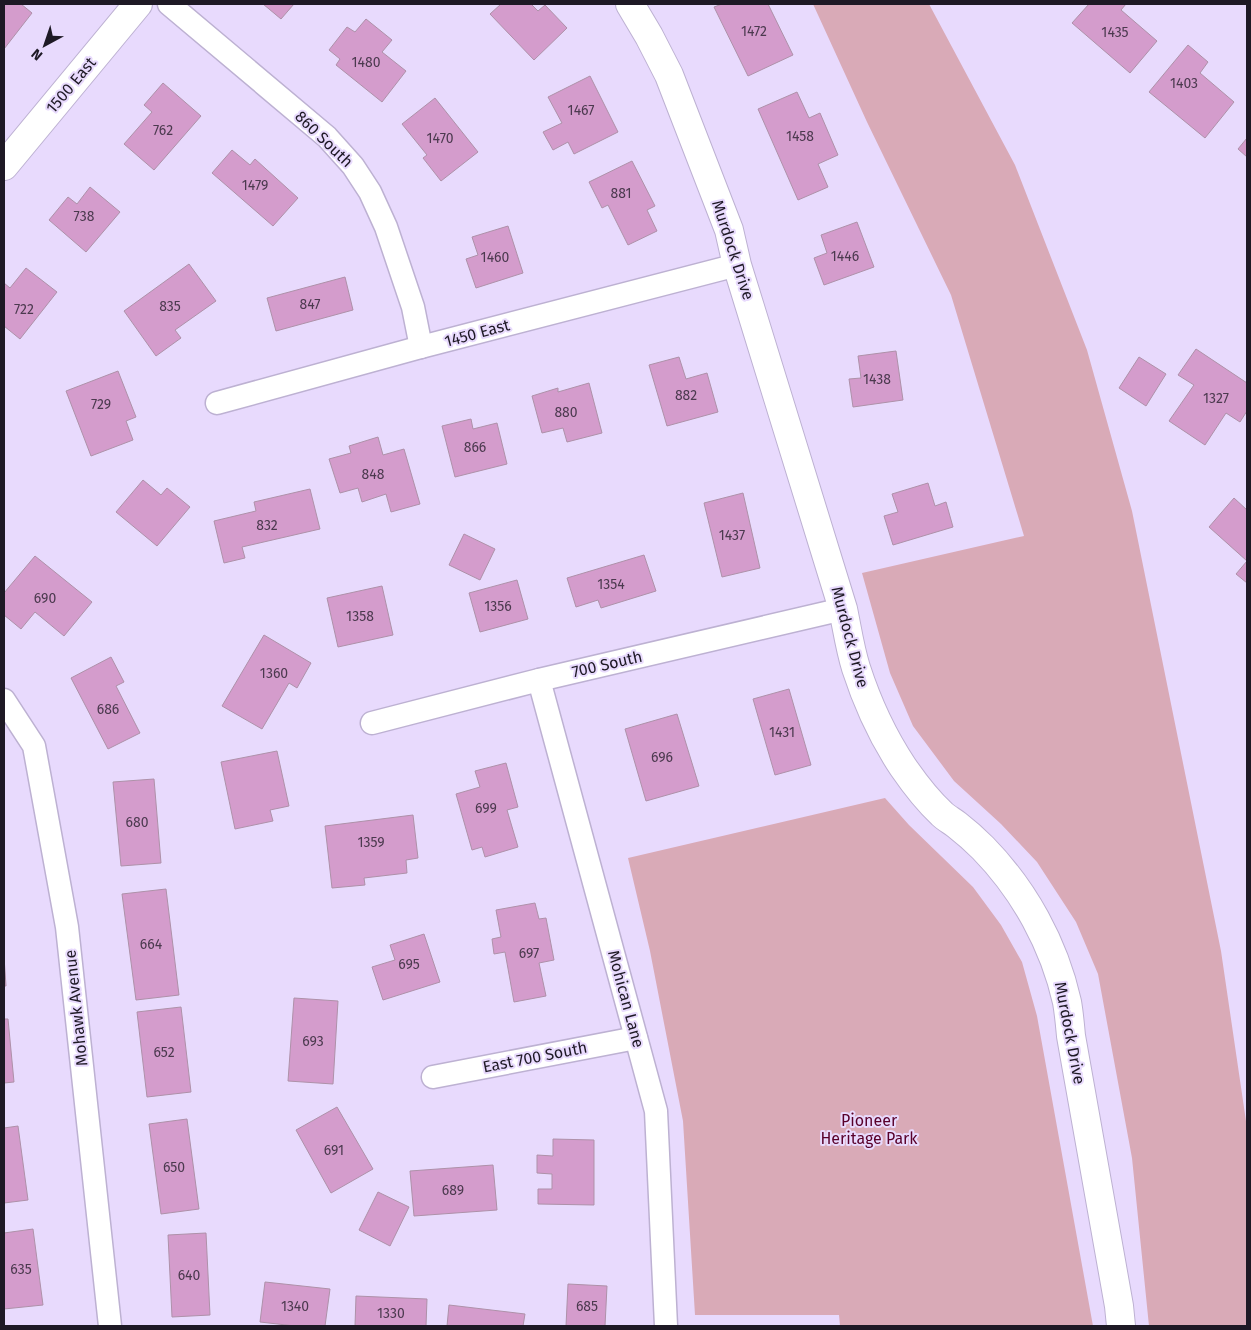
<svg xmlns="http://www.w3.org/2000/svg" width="1251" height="1330" viewBox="0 0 1251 1330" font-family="'Fira Sans',sans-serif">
  <rect width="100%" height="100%" fill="#e8dafd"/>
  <g fill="#d9aab7">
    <polygon points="813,4 929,4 1015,165 1087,350 1132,511 1221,951 1247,1128 1247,1326 1149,1326 1132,1158 1098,974 1076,922 1037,862 1001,824 954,781 913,726 890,673 862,573 1024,536 951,295 867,122"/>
    <polygon points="885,798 909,825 973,887 1001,925 1022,962 1037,1016 1093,1326 840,1326 839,1315 695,1315 683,1121 650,951 628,858"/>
  </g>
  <g fill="#d49ccc" stroke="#ae91a9">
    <polygon points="4,4 21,4 32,13 4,49"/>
    <polygon points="263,4 294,4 281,19"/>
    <polygon points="501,4 531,4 538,11 545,5 567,28 534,60 490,14"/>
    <polygon points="722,4 768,4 793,55 748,76 714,7"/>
    <polygon points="1089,4 1126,4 1121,10 1157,41 1130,73 1072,23"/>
    <polygon points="366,19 392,40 382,52 406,71 382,102 336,65 340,59 329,50 347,27 355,32"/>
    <polygon points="1188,45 1208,62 1200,73 1234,102 1205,138 1149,92"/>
    <polygon points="590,76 618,132 574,154 568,142 553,150 543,132 562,123 548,97"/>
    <polygon points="163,83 201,116 154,170 124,144 152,112 144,105"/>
    <polygon points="797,92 809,118 820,113 838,155 818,164 828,187 798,200 758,109"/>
    <polygon points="435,98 478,152 441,181 423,158 427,155 402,124"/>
    <polygon points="1247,138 1247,157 1238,149"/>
    <polygon points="232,150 250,165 255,159 298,198 273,226 212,173"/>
    <polygon points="632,161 655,206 647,210 657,231 628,245 608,205 602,208 589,182"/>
    <polygon points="90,187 120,212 86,252 49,220 68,197 77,204"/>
    <polygon points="857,222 874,267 824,285 814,258 827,253 821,235"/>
    <polygon points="508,226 523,273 476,288 466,259 478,255 472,237"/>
    <polygon points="189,264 216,301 175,330 181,338 156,356 124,311"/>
    <polygon points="26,268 57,292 20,339 4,326 4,283 10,288"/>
    <polygon points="345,277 353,310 276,331 267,298"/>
    <polygon points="1196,349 1247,383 1247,411 1240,422 1226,413 1205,445 1169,421 1194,385 1178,375"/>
    <polygon points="896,351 903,400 853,407 849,379 861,378 858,356"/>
    <polygon points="679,357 686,379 707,373 718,412 667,426 649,365"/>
    <polygon points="1139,357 1166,374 1146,406 1119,388"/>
    <polygon points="118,371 136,417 126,421 133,440 91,456 66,391"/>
    <polygon points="589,383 602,433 567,442 563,428 542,433 532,396 558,388 558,392"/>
    <polygon points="471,419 473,429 497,423 507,464 455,477 442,426"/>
    <polygon points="378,437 383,455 404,449 420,504 391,512 386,494 362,502 358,488 340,493 329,459 351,453 349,446"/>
    <polygon points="143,480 161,495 167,488 190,507 157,546 116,512"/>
    <polygon points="928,483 935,506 946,502 953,527 893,545 884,516 898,512 892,494"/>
    <polygon points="310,489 320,529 242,547 245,558 224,563 214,521 256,511 254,502"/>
    <polygon points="743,493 760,568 722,577 704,503"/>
    <polygon points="1234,498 1247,510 1247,561 1209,527"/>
    <polygon points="464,534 495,549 480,580 449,565"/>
    <polygon points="644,555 656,591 601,608 598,600 576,607 567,578"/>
    <polygon points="35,556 92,602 64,636 35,612 21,629 4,615 4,593"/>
    <polygon points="1247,561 1247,583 1236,574"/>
    <polygon points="517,580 528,619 480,632 469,593"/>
    <polygon points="382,586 393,635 338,647 327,598"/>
    <polygon points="264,635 311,663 297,688 289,683 262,729 222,706"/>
    <polygon points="111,657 124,682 116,686 140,733 108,749 71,678"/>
    <polygon points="789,689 811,765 775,775 753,699"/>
    <polygon points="677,714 699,786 646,801 625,729"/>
    <polygon points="277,751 289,806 270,810 273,821 235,829 221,762"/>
    <polygon points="506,763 518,807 507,810 518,847 485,857 482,847 472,850 456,794 480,787 475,771"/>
    <polygon points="154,779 161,863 121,866 113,782"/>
    <polygon points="413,815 418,858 406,860 407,873 364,878 365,885 332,888 325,826"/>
    <polygon points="166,889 179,995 136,1000 122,894"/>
    <polygon points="535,903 539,919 546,918 554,960 539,963 546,996 514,1002 505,952 494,954 492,939 501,937 496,910"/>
    <polygon points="424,934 440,982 383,1000 372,967 395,960 390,945"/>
    <polygon points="4,957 6,986 4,986"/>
    <polygon points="294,998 338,1001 333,1084 288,1081"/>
    <polygon points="181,1007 191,1092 147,1097 137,1012"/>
    <polygon points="4,1019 8,1019 14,1082 4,1083"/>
    <polygon points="337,1107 373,1169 331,1193 296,1130"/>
    <polygon points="187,1119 199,1209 161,1214 149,1124"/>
    <polygon points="18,1126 28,1200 4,1203 4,1128"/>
    <polygon points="553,1139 594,1140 594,1205 538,1204 538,1189 552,1189 552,1174 537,1173 537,1155 553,1156"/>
    <polygon points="493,1165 497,1210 414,1216 410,1171"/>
    <polygon points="378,1192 409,1207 390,1246 359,1230"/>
    <polygon points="33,1229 43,1305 4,1309 4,1233"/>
    <polygon points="206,1233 210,1315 172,1317 168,1235"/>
    <polygon points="265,1282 330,1289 325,1326 295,1326 260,1322"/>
    <polygon points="568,1284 607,1286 605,1326 566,1326"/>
    <polygon points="356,1296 427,1299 426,1326 355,1326"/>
    <polygon points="449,1305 525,1314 523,1326 447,1326"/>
  </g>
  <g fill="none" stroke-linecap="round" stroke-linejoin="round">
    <g stroke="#bdb1d2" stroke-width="25">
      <g id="street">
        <polyline points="169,4 327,137 353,166 370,192 386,227 413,307 421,347"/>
        <polyline points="217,403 421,347 737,265"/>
        <polyline points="539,680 656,1111 666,1326"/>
        <polyline points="4,700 34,746 67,927 110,1326"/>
        <polyline points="372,723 539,680 843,609"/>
        <polyline points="433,1077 636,1038"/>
      </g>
    </g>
    <g stroke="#bdb1d2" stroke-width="30">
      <g id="secondary">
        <path d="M630,4L649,36L669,75L729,230L737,265L843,609C847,628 850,649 856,668C867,702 883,737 903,767C914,783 928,801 942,814C946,818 952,821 957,825C966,832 975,840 983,848C1024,890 1054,944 1067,1002C1069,1013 1070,1025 1071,1036L1119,1306L1121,1326"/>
        <polyline points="4,166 138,4"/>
      </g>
    </g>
    <use href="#street" stroke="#fff" stroke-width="22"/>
    <use href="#secondary" stroke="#fff" stroke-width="28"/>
  </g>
  <g text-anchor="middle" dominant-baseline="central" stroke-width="4" stroke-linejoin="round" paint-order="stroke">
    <g font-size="14" fill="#4c3a4f">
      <text x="754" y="31">1472</text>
      <text x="1115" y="32">1435</text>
      <text x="366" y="62">1480</text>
      <text x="1184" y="83">1403</text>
      <text x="581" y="110">1467</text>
      <text x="163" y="130">762</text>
      <text x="800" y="136">1458</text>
      <text x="440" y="138">1470</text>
      <text x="255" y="185">1479</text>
      <text x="621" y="193">881</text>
      <text x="84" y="216">738</text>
      <text x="845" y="256">1446</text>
      <text x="495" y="257">1460</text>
      <text x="310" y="304">847</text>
      <text x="170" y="306">835</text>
      <text x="24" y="309">722</text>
      <text x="877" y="379">1438</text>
      <text x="686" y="395">882</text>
      <text x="1216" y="398">1327</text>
      <text x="101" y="404">729</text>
      <text x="566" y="412">880</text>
      <text x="475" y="447">866</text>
      <text x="373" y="474">848</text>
      <text x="267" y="525">832</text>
      <text x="732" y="535">1437</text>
      <text x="611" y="584">1354</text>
      <text x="45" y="598">690</text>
      <text x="498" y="606">1356</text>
      <text x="360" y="616">1358</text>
      <text x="274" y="673">1360</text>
      <text x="108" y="709">686</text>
      <text x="782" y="732">1431</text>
      <text x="662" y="757">696</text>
      <text x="486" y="808">699</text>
      <text x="137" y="822">680</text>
      <text x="371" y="842">1359</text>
      <text x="151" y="944">664</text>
      <text x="529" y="953">697</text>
      <text x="409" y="964">695</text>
      <text x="313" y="1041">693</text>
      <text x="164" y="1052">652</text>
      <text x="334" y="1150">691</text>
      <text x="174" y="1167">650</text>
      <text x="453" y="1190">689</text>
      <text x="21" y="1269">635</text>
      <text x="189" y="1275">640</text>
      <text x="295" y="1306">1340</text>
      <text x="587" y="1306">685</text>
      <text x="391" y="1313">1330</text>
    </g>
    <g font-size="16" fill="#1e1925" stroke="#e8dafd">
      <text transform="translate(71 85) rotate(-50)">1500 East</text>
      <text transform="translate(324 139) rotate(44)">860 South</text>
      <text transform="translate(733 250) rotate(72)">Murdock Drive</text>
      <text transform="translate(477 333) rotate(-15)">1450 East</text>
      <text transform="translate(850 637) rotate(75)">Murdock Drive</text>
      <text transform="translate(607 664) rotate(-13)">700 South</text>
      <text transform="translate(626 999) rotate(75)">Mohican Lane</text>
      <text transform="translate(76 1008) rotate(-96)">Mohawk Avenue</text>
      <text transform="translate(1070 1033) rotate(79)">Murdock Drive</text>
      <text transform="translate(535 1057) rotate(-11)">East 700 South</text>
    </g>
    <g font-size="16" fill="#58002a" stroke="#e8dafd">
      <text x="869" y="1120">Pioneer<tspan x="869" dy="18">Heritage Park</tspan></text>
    </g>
  </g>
  <rect width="1251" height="1330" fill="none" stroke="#1e1925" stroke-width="10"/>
  <g transform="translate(45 45) rotate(220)" stroke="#e8dafd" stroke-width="4" paint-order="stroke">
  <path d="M0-4L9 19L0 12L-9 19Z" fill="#1e1925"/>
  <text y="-8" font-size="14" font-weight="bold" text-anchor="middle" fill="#1e1925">N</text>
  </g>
</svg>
